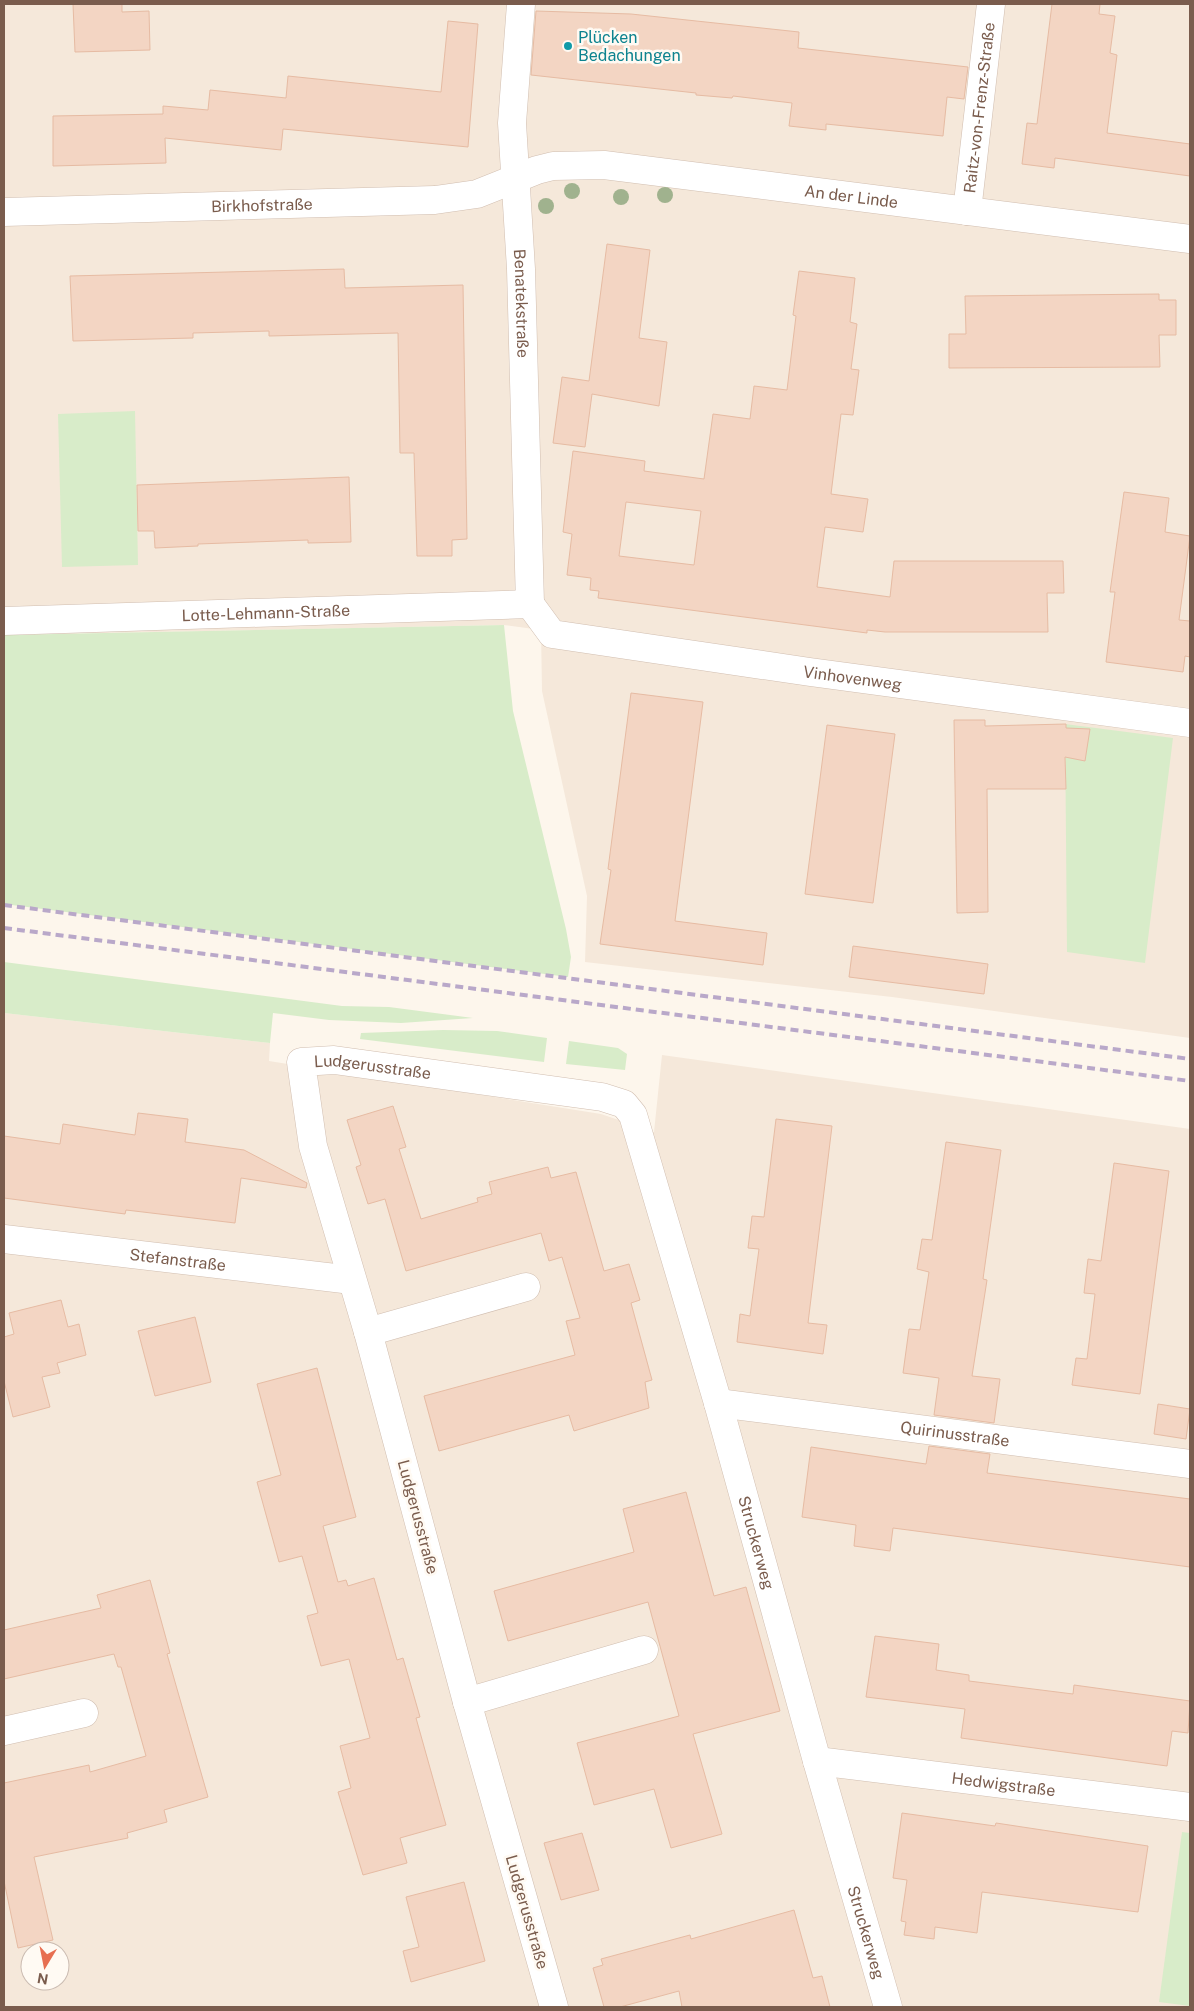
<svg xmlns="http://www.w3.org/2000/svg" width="1194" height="2011" viewBox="0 0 1194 2011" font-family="'Public Sans',sans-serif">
  <rect width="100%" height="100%" fill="#fdf6ec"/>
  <g fill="#f5e8da" fill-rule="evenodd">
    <polygon points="4,4 1190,4 1190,1038 892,997 585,962 587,896 542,691 541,630 504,625 4,635"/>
    <path d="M4,1013L270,1043L269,1061L601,1114L654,1132L662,1055L1190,1129V2007H4ZM30,1951H60V1981H30Z"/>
  </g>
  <g fill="#d8ecc9">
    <polygon points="135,411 138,565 62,567 58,414"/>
    <polygon points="504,625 513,711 566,929 571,957 568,977 4,904 4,635"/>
    <polygon points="1065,724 1173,738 1145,963 1067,952"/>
    <polygon points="4,962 342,1006 389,1007 473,1018 401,1023 329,1020 273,1013 270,1043 4,1013"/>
    <polygon points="443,1030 497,1031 547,1038 544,1062 360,1039 361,1033"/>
    <polygon points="569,1041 618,1048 627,1054 625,1070 566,1064"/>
    <polygon points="1182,1832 1190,1833 1190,2006 1159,2002"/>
  </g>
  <g fill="#f3d5c3" stroke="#e6bba3" fill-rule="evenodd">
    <polygon points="73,4 122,4 122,12 149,11 150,50 75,52"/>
    <polygon points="1052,4 1100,4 1099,14 1115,16 1110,53 1117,55 1107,133 1190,144 1190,176 1055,158 1054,168 1022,164 1027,123 1037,124"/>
    <polygon points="536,11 631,14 799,32 798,48 968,67 964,99 947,97 943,136 826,124 826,130 789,126 792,103 733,96 732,98 696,95 696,93 531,75"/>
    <polygon points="448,21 478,24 468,147 283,129 281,150 165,138 166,163 53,166 53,116 163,114 163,106 208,110 210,90 286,98 288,76 441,92"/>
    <polygon points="607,244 650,250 639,338 667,342 659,406 592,394 585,447 553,443 562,377 589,381"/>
    <polygon points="344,269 345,288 463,285 467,539 452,540 452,556 417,556 414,453 400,453 398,333 269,336 269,331 193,333 193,338 73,341 70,276"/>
    <path d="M799,271L855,278L850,322L857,324L851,369L859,370L853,415L841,414L831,494L868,499L863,532L825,527L817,587L890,597L894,561H1063L1064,593H1047L1048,632H885L867,630V633L598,598L599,591L590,590L591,578L567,575L572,534L563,532L573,451L645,461L644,471L704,479L713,414L750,419L754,386L787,390L796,316L793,315ZM626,502L701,511L694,565L619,556Z"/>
    <polygon points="1159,294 1159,300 1176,300 1176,335 1159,335 1160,367 949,368 949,334 966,334 965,296"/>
    <polygon points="349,477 351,542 308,543 308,540 198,544 198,546 155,548 154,531 138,531 137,485"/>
    <polygon points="1124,492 1169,498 1165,532 1190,536 1179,620 1190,621 1190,657 1185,656 1183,672 1106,662 1115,592 1110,592"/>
    <polygon points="631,693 703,702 675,921 767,933 763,965 600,944 611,870 608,869"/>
    <polygon points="954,720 985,720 985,726 1066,724 1066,728 1090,729 1085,761 1065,757 1066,789 987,789 988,912 957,913"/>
    <polygon points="827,725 895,734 873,903 805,894"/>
    <polygon points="853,946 988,964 984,994 849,977"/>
    <polygon points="393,1106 406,1147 399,1149 421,1219 478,1202 477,1198 492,1194 489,1182 548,1167 551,1178 576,1172 604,1271 629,1264 640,1300 631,1303 652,1380 645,1382 649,1408 574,1431 569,1415 439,1451 424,1396 575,1355 566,1321 580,1318 562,1257 549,1261 541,1233 406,1271 385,1199 368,1204 356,1167 361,1165 347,1120"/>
    <polygon points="138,1113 188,1119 185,1142 244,1150 307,1183 306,1188 241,1178 235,1223 126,1210 125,1214 4,1198 4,1136 60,1144 63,1124 135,1135"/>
    <polygon points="776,1119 832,1126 808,1323 827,1325 823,1354 737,1342 740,1314 750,1316 759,1249 748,1248 752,1216 764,1217"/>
    <polygon points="946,1142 1001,1150 983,1279 987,1280 972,1376 1000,1379 994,1423 934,1415 939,1378 903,1373 909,1329 920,1330 929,1272 917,1269 922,1239 932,1240"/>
    <polygon points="1114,1163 1169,1171 1140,1394 1072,1385 1076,1358 1087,1359 1095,1294 1084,1293 1088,1259 1101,1261"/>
    <polygon points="61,1300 68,1327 79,1324 86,1355 57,1363 60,1373 42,1377 50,1407 13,1417 4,1381 4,1337 14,1334 9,1313"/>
    <polygon points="195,1317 211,1382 155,1396 138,1331"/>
    <polygon points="317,1368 356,1517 323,1526 338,1582 346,1580 348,1586 374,1578 397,1660 403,1658 420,1717 416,1718 446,1825 400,1838 407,1863 363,1875 338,1792 351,1788 340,1746 370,1738 349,1659 321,1666 307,1616 318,1613 302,1556 279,1562 257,1482 281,1475 257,1384"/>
    <polygon points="1158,1404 1190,1409 1186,1439 1154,1434"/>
    <polygon points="929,1446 990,1454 987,1473 1190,1499 1190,1567 893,1528 890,1551 854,1546 856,1525 802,1517 811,1447 926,1464"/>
    <polygon points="686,1492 714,1596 746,1587 780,1711 693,1734 722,1834 671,1848 654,1789 594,1805 577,1743 679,1716 648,1602 508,1641 494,1591 634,1552 623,1509"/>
    <polygon points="150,1580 170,1653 167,1654 208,1797 164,1810 167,1822 127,1833 128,1838 34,1857 53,1940 18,1948 4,1881 4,1783 89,1765 90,1772 146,1756 121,1667 118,1667 114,1654 4,1679 4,1630 101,1608 97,1595"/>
    <polygon points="875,1636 939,1644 936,1670 969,1675 969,1681 1073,1694 1074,1685 1190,1701 1188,1733 1172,1731 1167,1766 961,1738 965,1709 866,1697"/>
    <polygon points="902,1813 995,1826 996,1823 1148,1846 1138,1912 982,1892 977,1933 935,1927 934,1939 904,1935 906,1922 901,1921 907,1880 893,1878"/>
    <polygon points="582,1833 599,1890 561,1900 544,1843"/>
    <polygon points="464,1882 485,1961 411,1982 403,1951 419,1947 406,1897"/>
    <polygon points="794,1910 813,1978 822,1976 830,2007 682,2007 679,1991 620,2007 604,2007 593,1968 603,1965 601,1959 690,1935 691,1939"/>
  </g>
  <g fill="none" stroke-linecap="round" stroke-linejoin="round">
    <g stroke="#d1beb0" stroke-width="29">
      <g id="street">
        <path id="s1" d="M521,4L512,123L521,269L530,604"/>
        <path id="s2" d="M967,211L991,4"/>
        <path id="s3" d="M4,212L435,200L477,194L537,170L553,166L604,165L1190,239"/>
        <path id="s4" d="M530,604L552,634L810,672L1190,723"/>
        <path id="s5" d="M4,621L530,604"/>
        <path id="s6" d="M4,1239L352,1280"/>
        <polyline points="368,1332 526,1287"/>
        <path id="s7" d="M718,1403L1190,1464"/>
        <polyline points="467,1702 644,1650"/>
        <polyline points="4,1731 84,1713"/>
        <path id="s8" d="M817,1761L1190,1807"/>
        <path id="s9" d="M554,2007L467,1702L368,1332L313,1146L301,1062L334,1060L602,1097L624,1104L633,1115L718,1403L817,1761L888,2007"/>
      </g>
    </g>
    <use href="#street" stroke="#fff" stroke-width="28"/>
    <g stroke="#b9a8c9" stroke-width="4" stroke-dasharray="8 5" stroke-linecap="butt">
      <polyline points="4,905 1190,1059"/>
      <polyline points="4,928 1190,1081"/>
    </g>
  </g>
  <g fill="#a0b28e">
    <circle cx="572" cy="191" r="8"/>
    <circle cx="665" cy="195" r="8"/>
    <circle cx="621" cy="197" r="8"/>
    <circle cx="546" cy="206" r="8"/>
  </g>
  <circle fill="#0f9aa8" stroke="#fffaf3" stroke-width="2" cx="568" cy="46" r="5"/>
  <g text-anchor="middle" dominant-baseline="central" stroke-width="5" stroke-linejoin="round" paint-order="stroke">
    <g font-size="16" fill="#0d838f" stroke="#fffaf3" text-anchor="start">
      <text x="578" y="37">Plücken<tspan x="578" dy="18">Bedachungen</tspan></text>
    </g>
    <g font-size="16" fill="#7a5c4d" stroke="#fffaf3">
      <text stroke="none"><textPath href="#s2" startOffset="104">Raitz-von-Frenz-Straße</textPath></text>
      <text stroke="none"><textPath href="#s3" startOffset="855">An der Linde</textPath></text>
      <text stroke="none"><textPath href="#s3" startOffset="258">Birkhofstraße</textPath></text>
      <text stroke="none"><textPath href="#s1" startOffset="300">Benatekstraße</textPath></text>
      <text stroke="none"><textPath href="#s5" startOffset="262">Lotte-Lehmann-Straße</textPath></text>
      <text stroke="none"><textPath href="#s4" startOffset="341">Vinhovenweg</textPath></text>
      <text stroke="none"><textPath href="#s9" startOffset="1051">Ludgerusstraße</textPath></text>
      <text stroke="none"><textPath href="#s6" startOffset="175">Stefanstraße</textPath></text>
      <text stroke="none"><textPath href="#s7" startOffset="239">Quirinusstraße</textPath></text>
      <text transform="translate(418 1517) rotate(75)">Ludgerusstraße</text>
      <text stroke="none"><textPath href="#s9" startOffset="1765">Struckerweg</textPath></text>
      <text stroke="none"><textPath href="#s8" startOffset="188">Hedwigstraße</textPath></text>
      <text transform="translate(527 1912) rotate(74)">Ludgerusstraße</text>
      <text stroke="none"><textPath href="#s9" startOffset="2170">Struckerweg</textPath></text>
    </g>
  </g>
  <rect width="1194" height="2011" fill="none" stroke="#7a5c4d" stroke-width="10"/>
  <g transform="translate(45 1966) rotate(190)"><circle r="24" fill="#fffaf3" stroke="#cabbb1"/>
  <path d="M0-4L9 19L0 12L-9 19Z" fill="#e76f51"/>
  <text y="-8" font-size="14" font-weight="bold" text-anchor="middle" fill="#7a5c4d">N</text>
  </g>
</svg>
